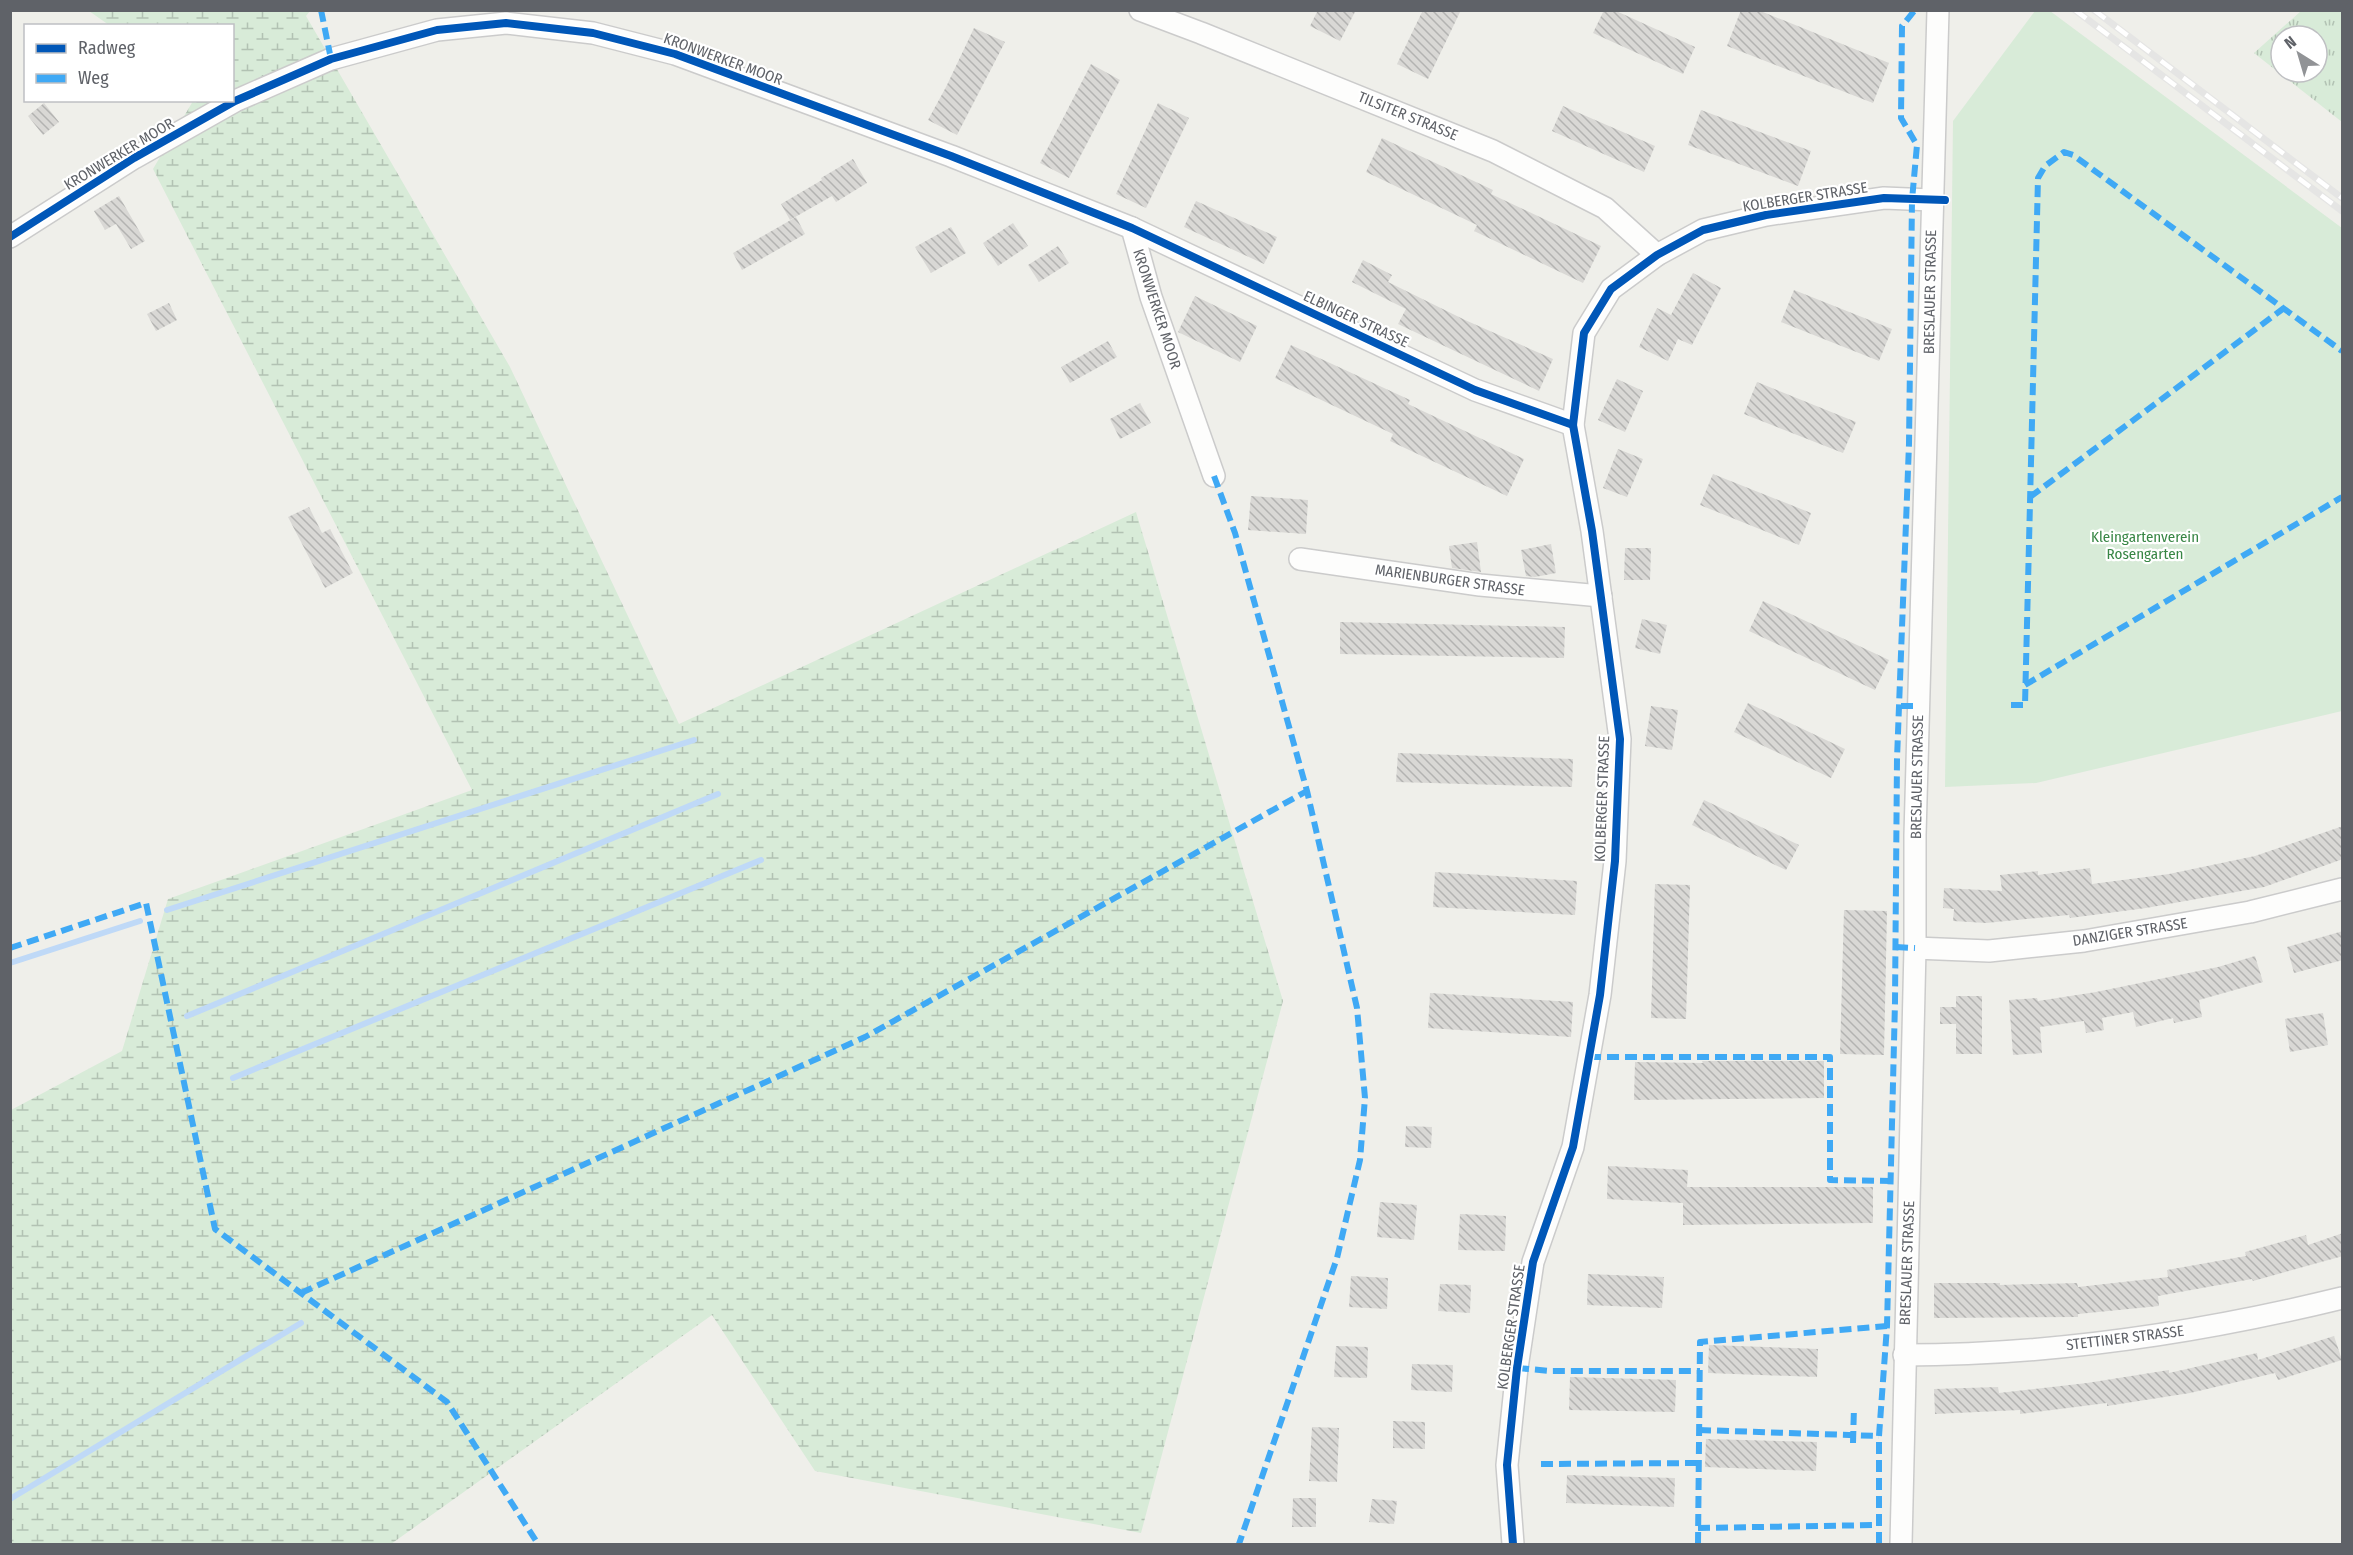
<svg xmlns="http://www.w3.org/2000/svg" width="2353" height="1555" viewBox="0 0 2353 1555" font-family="'Fira Sans Condensed',sans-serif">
  <defs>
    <pattern id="grass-tufts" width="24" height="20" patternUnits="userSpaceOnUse" patternTransform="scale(1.5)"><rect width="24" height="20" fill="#d8ebd8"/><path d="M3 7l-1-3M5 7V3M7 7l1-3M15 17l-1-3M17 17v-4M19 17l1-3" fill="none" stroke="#b2c2b3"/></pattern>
    <pattern id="wetland-marsh" width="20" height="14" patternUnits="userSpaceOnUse" patternTransform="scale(1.5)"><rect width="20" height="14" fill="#d8ebd8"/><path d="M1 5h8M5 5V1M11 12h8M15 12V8" fill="none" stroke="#b2c2b3"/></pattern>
    <pattern id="building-back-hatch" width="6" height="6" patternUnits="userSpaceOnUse" patternTransform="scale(1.5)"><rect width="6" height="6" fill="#d9d8d5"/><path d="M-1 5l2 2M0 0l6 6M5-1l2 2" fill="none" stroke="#b3b3b1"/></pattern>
  </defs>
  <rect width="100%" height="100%" fill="#efefea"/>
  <path fill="url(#grass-tufts)" fill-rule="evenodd" d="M2301,11H2342V122L2254,53ZM2281,36H2317V72H2281Z"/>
  <polygon fill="url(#wetland-marsh)" points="89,11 310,11 306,16 510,367 679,724 1136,512 1283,1001 1141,1533 815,1471 712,1315 391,1544 11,1544 11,1110 122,1051 168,899 472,790 153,169 193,101 232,100 232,26 109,25"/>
  <polygon fill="#d8ebd8" points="2035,11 2050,11 2342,228 2342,711 2036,783 1945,787 1953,121"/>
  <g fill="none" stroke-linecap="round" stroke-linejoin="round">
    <g stroke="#bfd9f7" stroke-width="6">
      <polyline points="167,910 694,740"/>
      <polyline points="10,963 140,921"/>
      <polyline points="187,1016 718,794"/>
      <polyline points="233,1078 761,860"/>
      <polyline points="10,1499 301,1323"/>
    </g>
  </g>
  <g fill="url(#building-back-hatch)">
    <polygon points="1318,10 1356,10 1340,41 1310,26"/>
    <polygon points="1423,10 1461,10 1428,79 1397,64"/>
    <polygon points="1604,10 1614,10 1695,47 1683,74 1593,33"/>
    <polygon points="1741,10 1758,10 1889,63 1873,103 1727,46"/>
    <polygon points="974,28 1005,42 957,135 928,120 946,87"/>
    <polygon points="1091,64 1120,80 1069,178 1040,163"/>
    <polygon points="44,103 59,122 43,135 28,116"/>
    <polygon points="1158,103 1189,118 1146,208 1116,194"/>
    <polygon points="1563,106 1655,146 1644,172 1552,131"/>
    <polygon points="1701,110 1811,151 1798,186 1688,145"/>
    <polygon points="1382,138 1493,190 1491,194 1601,246 1583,283 1474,231 1477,225 1366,172"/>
    <polygon points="853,159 867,183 836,202 832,196 790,220 781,204 822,180 821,178"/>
    <polygon points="119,196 145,241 131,249 116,224 105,230 94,211"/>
    <polygon points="1196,201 1277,237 1264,264 1184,227"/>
    <polygon points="796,217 805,234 742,270 733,253"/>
    <polygon points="1013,223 1028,246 998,266 983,243"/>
    <polygon points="951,227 966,253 931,273 915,247"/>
    <polygon points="1058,246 1069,263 1039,282 1028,265"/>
    <polygon points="1363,260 1392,275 1388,282 1465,320 1553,359 1539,391 1398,324 1406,309 1352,282"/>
    <polygon points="1693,273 1721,288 1692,345 1678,339 1668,361 1639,347 1657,308 1671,315"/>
    <polygon points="1794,290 1892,329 1879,361 1781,322"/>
    <polygon points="1195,296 1257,326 1240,362 1178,332"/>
    <polygon points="169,303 177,320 156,331 147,314"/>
    <polygon points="1108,341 1117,357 1070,383 1061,367"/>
    <polygon points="1291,345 1410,400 1408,404 1524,459 1507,496 1390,441 1393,434 1275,378"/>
    <polygon points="1617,379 1643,391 1625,432 1598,420"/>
    <polygon points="1757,382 1856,422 1843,453 1744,414"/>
    <polygon points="1140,403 1151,423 1120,439 1110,419"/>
    <polygon points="1618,449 1643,459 1627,497 1603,488"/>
    <polygon points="1713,474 1811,513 1799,545 1700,505"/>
    <polygon points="1251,496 1308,500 1306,534 1248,530"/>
    <polygon points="309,507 322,533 330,529 353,573 325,588 288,517"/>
    <polygon points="1477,542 1481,572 1452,568 1449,546"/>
    <polygon points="1551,544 1556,573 1535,577 1526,576 1521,550"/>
    <polygon points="1625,548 1651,548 1650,580 1624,580"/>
    <polygon points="1763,601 1889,660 1875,690 1749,631"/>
    <polygon points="1642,619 1667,625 1660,654 1635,648"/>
    <polygon points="1340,622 1565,627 1564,658 1340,654"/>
    <polygon points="1748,703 1845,749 1831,778 1734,732"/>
    <polygon points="1651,706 1678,710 1672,750 1645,746"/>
    <polygon points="1398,753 1573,759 1572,787 1396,782"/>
    <polygon points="1704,800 1799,845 1786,870 1692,825"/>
    <polygon points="2343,826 2343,859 2264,887 2146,908 2070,918 2069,915 1986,923 1953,921 1954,909 1943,908 1944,888 2002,891 2000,875 2038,871 2038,875 2090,868 2092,884 2169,874 2255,856"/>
    <polygon points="1435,872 1577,881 1575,915 1433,907"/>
    <polygon points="1655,884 1690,885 1686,1019 1651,1018"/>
    <polygon points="1844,910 1887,911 1884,1055 1840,1054"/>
    <polygon points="2343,931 2343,960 2294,973 2287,947"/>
    <polygon points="2255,956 2263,982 2199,1000 2202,1017 2174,1023 2173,1018 2136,1027 2133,1012 2102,1018 2104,1030 2086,1033 2084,1021 2040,1027 2042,1053 2013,1055 2009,1000 2037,998 2038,1001 2096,992 2218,967"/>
    <polygon points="1430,993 1573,1002 1571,1037 1428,1028"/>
    <polygon points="1956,996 1982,996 1982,1054 1956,1054 1956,1024 1940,1024 1940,1007 1956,1007"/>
    <polygon points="2323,1013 2328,1045 2290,1052 2285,1019"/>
    <polygon points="1702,1061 1824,1061 1824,1098 1634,1100 1635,1062 1703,1063"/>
    <polygon points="1406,1126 1432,1127 1431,1148 1405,1147"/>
    <polygon points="1608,1166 1688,1170 1687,1187 1873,1187 1873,1223 1683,1225 1683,1203 1607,1199"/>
    <polygon points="1380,1202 1417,1205 1414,1240 1377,1237"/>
    <polygon points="1460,1214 1506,1216 1505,1251 1458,1250"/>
    <polygon points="2343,1233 2343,1256 2253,1281 2252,1279 2158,1296 2159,1306 2078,1314 2078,1317 1934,1318 1934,1283 2000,1283 2000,1285 2077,1283 2078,1287 2168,1277 2167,1270 2246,1256 2245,1252 2306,1235 2308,1245"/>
    <polygon points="1588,1274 1664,1277 1662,1308 1587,1305"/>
    <polygon points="1351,1276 1388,1278 1387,1309 1349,1307"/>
    <polygon points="1440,1284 1471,1285 1470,1313 1438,1311"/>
    <polygon points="2334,1336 2342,1360 2278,1380 2275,1373 2190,1393 2107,1406 2107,1403 2020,1414 2020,1410 1935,1414 1934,1389 1998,1387 1999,1393 2087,1383 2169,1370 2169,1373 2257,1353 2258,1360"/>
    <polygon points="1709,1345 1818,1349 1817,1377 1708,1373"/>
    <polygon points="1336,1346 1368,1347 1367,1378 1334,1377"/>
    <polygon points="1412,1364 1453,1365 1452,1392 1411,1390"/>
    <polygon points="1570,1377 1676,1380 1675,1412 1569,1410"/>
    <polygon points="1393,1421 1425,1422 1425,1449 1393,1448"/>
    <polygon points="1312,1427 1339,1428 1337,1482 1309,1481"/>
    <polygon points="1706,1439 1817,1442 1816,1471 1705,1467"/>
    <polygon points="1567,1475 1675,1478 1674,1507 1566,1503"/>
    <polygon points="1293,1498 1316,1498 1316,1527 1292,1527"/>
    <polygon points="1372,1499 1397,1501 1394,1524 1369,1522"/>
  </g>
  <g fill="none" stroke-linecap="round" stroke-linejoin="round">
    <g stroke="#cbcbcb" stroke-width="24">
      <g id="minor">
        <polyline points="1140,10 1201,33 1493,151 1605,208 1657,255"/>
        <polyline points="1132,228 1151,297 1214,476"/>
        <polyline points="10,237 134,158 235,101 331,59 437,30 506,23 593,33 675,54 951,156 1132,228 1475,390 1573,425"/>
        <polyline points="1300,559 1480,585 1601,596"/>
        <polyline points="1915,948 1989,951 2084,941 2250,912 2342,889"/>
        <path d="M1904,1355C2052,1355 2199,1333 2342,1298"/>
        <polyline points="1513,1544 1507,1465 1517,1368 1533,1262 1573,1147 1600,995 1615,861 1620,739 1592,531 1573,425 1584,333 1611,289 1657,255 1703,230 1766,215 1884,198 1932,200"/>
        <polyline points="1901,1544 1915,948 1915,835 1938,10"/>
      </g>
    </g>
    <use href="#minor" stroke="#fdfdfc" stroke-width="21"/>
    <g stroke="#e5e5e4" stroke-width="7">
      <g id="rail">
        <polyline points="2075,10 2342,211"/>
        <polyline points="2094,10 2342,198"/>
      </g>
    </g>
    <use href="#rail" stroke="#fff" stroke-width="4.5" stroke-dasharray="14" stroke-linecap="butt"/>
    <g stroke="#3fa9f5" stroke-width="6" stroke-dasharray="12 6" stroke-linecap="butt">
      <polyline points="321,10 331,59"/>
      <polyline points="1214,476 1235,533 1307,791 1357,1008 1365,1098 1360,1160 1337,1258 1239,1544"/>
      <polyline points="2030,497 2284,308"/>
      <polyline points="2025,685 2342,497"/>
      <polyline points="2011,705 2025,705 2038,178 2045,166 2064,152 2073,155 2342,351"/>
      <polyline points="1901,706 1919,706"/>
      <polyline points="1896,947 1915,948"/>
      <polyline points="10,948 146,903 215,1229 447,1402 538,1544"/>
      <polyline points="1589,1057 1830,1057 1830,1180 1890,1181"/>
      <polyline points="301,1293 865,1037 1307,791"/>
      <polyline points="1517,1368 1551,1371 1700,1371"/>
      <polyline points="1699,1430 1879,1436"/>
      <polyline points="1853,1443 1854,1407"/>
      <polyline points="1541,1464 1699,1463"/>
      <polyline points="1698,1528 1878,1525"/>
      <polyline points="1698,1544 1700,1342 1887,1326"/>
      <polyline points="1879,1544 1879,1436 1887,1326 1895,1002 1897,759 1909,444 1912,200 1917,145 1901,118 1902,26 1915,10"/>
    </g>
    <g stroke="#fff" stroke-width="11">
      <g id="cycleway">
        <polyline points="10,237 134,158 235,101 331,59 437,30 506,23 593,33 675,54 951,156 1132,228 1475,390 1573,425"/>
        <polyline points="1513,1544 1507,1465 1517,1368 1533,1262 1573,1147 1600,995 1615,861 1620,739 1592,531 1573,425 1584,333 1611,289 1657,255 1703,230 1766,215 1884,198 1945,200"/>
      </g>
    </g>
    <use href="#cycleway" stroke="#0057b8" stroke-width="8"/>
  </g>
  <g text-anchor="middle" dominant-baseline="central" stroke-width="4.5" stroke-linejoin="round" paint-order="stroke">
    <g font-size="15" fill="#5f6268" stroke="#fff">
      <text transform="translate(723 59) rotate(20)">KRONWERKER MOOR</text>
      <text transform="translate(1408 116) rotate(22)">TILSITER STRASSE</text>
      <text transform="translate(119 154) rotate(-31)">KRONWERKER MOOR</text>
      <text transform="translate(1805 197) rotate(-9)">KOLBERGER STRASSE</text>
      <text transform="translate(1930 292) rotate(-89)">BRESLAUER STRASSE</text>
      <text transform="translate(1157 309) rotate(72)">KRONWERKER MOOR</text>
      <text transform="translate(1356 319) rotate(25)">ELBINGER STRASSE</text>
      <text transform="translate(1450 580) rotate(8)">MARIENBURGER STRASSE</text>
      <text transform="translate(1917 777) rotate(-89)">BRESLAUER STRASSE</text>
      <text transform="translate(1602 799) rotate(-88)">KOLBERGER STRASSE</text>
      <text transform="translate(2130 932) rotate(-9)">DANZIGER STRASSE</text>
      <text transform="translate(1907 1263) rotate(-88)">BRESLAUER STRASSE</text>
      <text transform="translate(1511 1327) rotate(-82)">KOLBERGER STRASSE</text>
      <text transform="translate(2125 1338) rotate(-7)">STETTINER STRASSE</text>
    </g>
    <g font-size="15" fill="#388645" stroke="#fff">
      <text x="2145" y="537">Kleingartenverein<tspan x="2145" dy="17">Rosengarten</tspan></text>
    </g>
  </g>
  <rect width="2353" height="1555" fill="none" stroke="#5f6268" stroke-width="24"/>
  <rect x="24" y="24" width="210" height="78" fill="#ffffff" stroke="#bfc0c3" stroke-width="1.5"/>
  <rect x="36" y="44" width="30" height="9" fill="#0057b8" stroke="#bfc0c3" stroke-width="1.5"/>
  <text x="78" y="54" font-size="18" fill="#5f6268">Radweg</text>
  <rect x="36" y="74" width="30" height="9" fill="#3fa9f5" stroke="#bfc0c3" stroke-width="1.5"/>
  <text x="78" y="84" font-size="18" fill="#5f6268">Weg</text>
  <g transform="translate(2299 54) rotate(323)"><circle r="28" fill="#ffffff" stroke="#bfc0c3" stroke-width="1.5"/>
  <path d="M0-4.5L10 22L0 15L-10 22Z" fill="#919396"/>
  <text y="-9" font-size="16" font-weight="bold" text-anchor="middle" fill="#5f6268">N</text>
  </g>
</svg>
